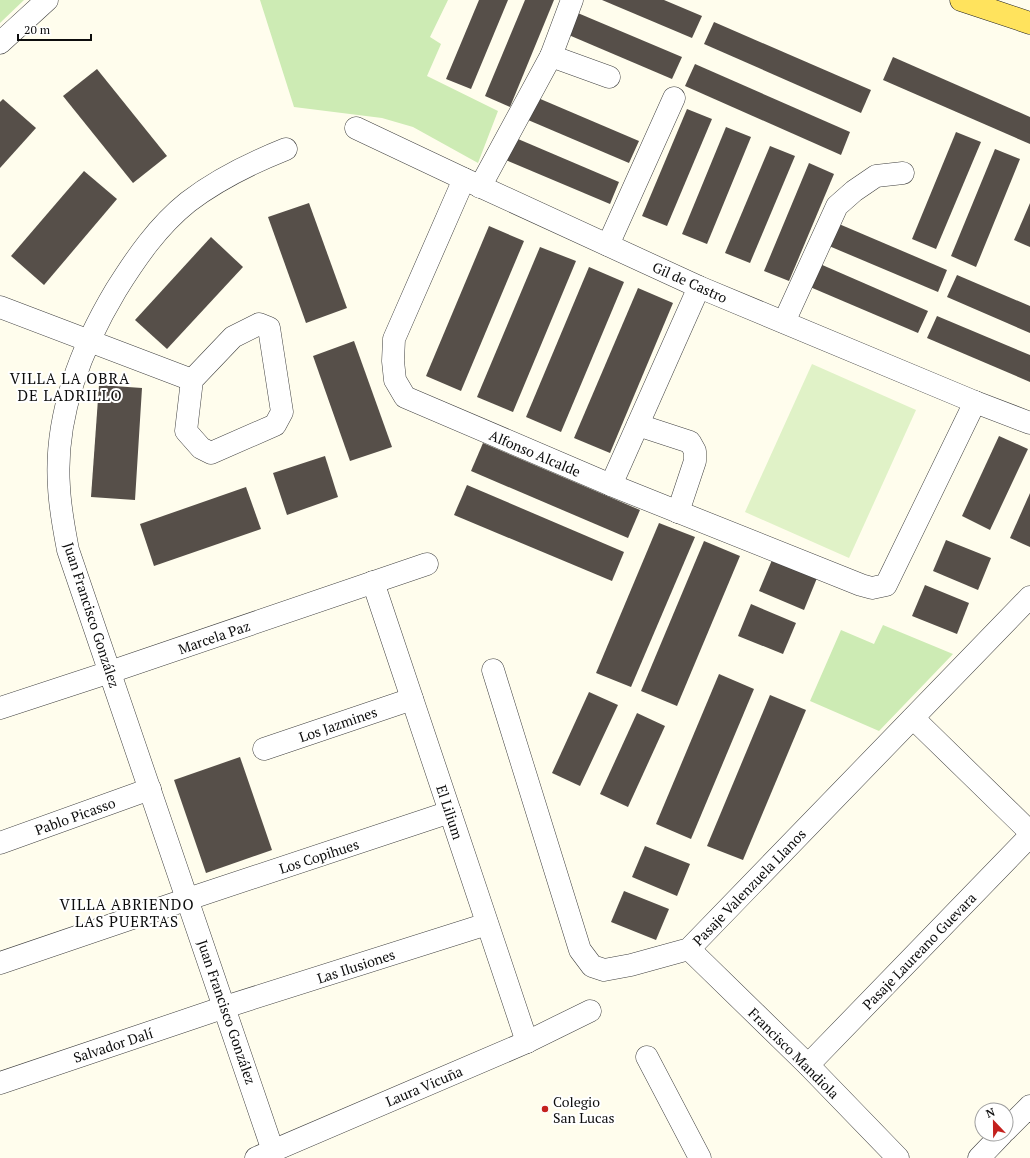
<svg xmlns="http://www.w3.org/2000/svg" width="1030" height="1158" viewBox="0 0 1030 1158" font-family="'PT Serif',serif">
  <rect width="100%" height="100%" fill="#fffded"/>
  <g fill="#cdebb4">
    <polygon points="0,0 24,0 0,23"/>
    <polygon points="260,0 448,0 430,37 441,44 427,76 498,111 478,163 413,127 382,118 294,107"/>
    <polygon points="883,625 953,654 879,731 810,701 841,630 874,644"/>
  </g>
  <polygon fill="#e0f2c7" points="812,364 916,410 849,558 745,512"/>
  <g fill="#564f49">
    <polygon points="479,0 508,0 471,89 446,79"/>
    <polygon points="525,0 554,0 510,107 485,96"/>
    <polygon points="602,0 664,0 702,16 692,38"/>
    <polygon points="573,11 682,57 672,79 564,33"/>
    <polygon points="714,22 871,90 861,113 704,44"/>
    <polygon points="893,57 1030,117 1030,144 883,80"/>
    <polygon points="695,64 850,132 841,155 685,86"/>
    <polygon points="97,69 167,156 133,183 63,96"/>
    <polygon points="531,95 639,141 629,163 521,117"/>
    <polygon points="3,99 36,128 0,168 0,102"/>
    <polygon points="687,109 712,119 667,226 642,216"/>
    <polygon points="726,127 751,137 707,244 682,234"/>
    <polygon points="956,132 981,142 936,249 912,239"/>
    <polygon points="511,136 619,182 610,204 501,158"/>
    <polygon points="770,146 795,156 750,263 725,253"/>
    <polygon points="995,149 1020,159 976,267 951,256"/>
    <polygon points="809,163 834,174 789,281 764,271"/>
    <polygon points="84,171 117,199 44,285 11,256"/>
    <polygon points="309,203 347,308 306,323 268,217"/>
    <polygon points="1030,203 1030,247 1014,240"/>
    <polygon points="839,224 947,270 938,292 829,246"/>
    <polygon points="489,226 524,241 461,391 426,376"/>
    <polygon points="211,237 243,267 167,349 135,320"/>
    <polygon points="540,247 576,261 513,412 477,397"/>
    <polygon points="820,264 928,311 918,333 810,287"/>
    <polygon points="589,267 624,282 561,432 526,417"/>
    <polygon points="957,275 1030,306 1030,333 947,297"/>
    <polygon points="638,288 673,303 610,453 574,438"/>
    <polygon points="937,316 1030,355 1030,382 927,338"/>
    <polygon points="354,341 392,447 350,461 313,356"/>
    <polygon points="99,385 142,388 135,500 91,497"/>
    <polygon points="999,436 1028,449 990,530 962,516"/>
    <polygon points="483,443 640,510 628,538 471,471"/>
    <polygon points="325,456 338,497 287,515 273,473"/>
    <polygon points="467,485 624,552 612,581 454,515"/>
    <polygon points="246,487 261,529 154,566 140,524"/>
    <polygon points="1030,493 1030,547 1010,538"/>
    <polygon points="659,523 695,537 631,687 596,673"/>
    <polygon points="946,540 991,558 978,590 933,571"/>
    <polygon points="704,541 740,556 677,706 641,691"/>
    <polygon points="772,560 817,578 804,610 759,591"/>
    <polygon points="925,585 969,603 957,634 912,616"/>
    <polygon points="751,604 796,623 783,654 738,636"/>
    <polygon points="719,674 754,689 691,839 656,824"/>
    <polygon points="589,692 618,705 580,786 552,773"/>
    <polygon points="770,695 806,710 743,860 707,846"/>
    <polygon points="637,713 665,726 628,807 600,794"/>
    <polygon points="240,757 272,850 206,873 174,780"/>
    <polygon points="645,846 690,864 677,896 632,877"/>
    <polygon points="624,891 669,909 656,940 611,922"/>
  </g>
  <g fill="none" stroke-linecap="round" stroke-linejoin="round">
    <g stroke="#404040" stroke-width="23">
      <g id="minor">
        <polyline points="0,43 47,0"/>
        <polyline points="551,56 572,0"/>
        <polyline points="356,128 464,179 699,287 975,402 1030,423"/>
        <polyline points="464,179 394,339 393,361 395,380 405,397 611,485 861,585 872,588 886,585 975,402"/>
        <polyline points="480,187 551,56 609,77"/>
        <polyline points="608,245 674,98"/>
        <polyline points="0,307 192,380"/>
        <polyline points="784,322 837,206 854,191 876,176 903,173"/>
        <polygon points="259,324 269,328 282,412 275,425 211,453 201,448 186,431 192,380 233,337"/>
        <polyline points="638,425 690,442 695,451 695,461 678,512"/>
        <polyline points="611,485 699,287"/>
        <polyline points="373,582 527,1042"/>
        <polyline points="493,670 580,950 592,966 604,970 631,965 689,949 1030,597"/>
        <polyline points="0,708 110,672 427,564"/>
        <polyline points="913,718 1030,832"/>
        <polyline points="264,749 412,699"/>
        <polyline points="0,843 150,789"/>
        <polyline points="689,949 808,1065 898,1158"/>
        <polyline points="0,963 188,899 450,812"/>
        <polyline points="647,1057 700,1158"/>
        <polyline points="808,1065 1030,836"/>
        <polyline points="0,1083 225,1007 487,924"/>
        <polyline points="1006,1130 1030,1106"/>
        <path d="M273,1151L68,550C64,529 60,509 59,487C54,417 80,350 116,290C136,258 158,226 188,202C218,179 251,163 286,149"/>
        <polyline points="256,1158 527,1042 590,1011"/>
        <polyline points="979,1158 1002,1134"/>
      </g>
    </g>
    <g stroke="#1e1e1e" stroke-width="23">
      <polyline id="major" points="961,0 1030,23"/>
    </g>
    <use href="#minor" stroke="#fff" stroke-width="22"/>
    <use href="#major" stroke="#ffe35d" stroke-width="22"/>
  </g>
  <circle fill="#c4211e" stroke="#fff" stroke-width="1.5" cx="545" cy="1109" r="4"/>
  <g text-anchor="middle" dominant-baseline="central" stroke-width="4" stroke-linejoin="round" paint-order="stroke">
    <g font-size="14" fill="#0d0d0d" stroke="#fff">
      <text transform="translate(690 282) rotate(24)">Gil de Castro</text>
      <text transform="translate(535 453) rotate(23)">Alfonso Alcalde</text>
      <text transform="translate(92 615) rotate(72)">Juan Francisco González</text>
      <text transform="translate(214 637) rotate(-19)">Marcela Paz</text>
      <text transform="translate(338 724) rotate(-19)">Los Jazmines</text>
      <text transform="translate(450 812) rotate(72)">El Lilium</text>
      <text transform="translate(75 816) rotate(-20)">Pablo Picasso</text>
      <text transform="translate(319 856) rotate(-18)">Los Copihues</text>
      <text transform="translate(749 887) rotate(-46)">Pasaje Valenzuela Llanos</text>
      <text transform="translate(919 951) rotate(-46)">Pasaje Laureano Guevara</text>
      <text transform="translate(356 966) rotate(-18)">Las Ilusiones</text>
      <text transform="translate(227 1012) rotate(71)">Juan Francisco González</text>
      <text transform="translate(113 1045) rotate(-18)">Salvador Dalí</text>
      <text transform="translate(794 1053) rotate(45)">Francisco Mandiola</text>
      <text transform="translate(424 1086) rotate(-23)">Laura Vicuña</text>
    </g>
    <g font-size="14" fill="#0d0d0d" stroke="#fff" text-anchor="start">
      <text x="553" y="1101">Colegio<tspan x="553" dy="16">San Lucas</tspan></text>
    </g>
    <g font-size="15" letter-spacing="1" fill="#0d0d0d" stroke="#fff">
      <text x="70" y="378">VILLA LA OBRA<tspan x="70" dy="17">DE LADRILLO</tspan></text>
      <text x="127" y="904">VILLA ABRIENDO<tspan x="127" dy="17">LAS PUERTAS</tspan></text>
    </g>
  </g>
  <g transform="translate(994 1122) rotate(338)"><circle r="19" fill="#ffffff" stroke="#9e9e9e"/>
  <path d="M0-3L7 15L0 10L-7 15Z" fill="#c4211e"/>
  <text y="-6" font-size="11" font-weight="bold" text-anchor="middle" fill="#0d0d0d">N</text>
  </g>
  <path d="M18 34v6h73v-6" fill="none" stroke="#0d0d0d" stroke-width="2"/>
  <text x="24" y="34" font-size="12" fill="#0d0d0d" stroke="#ffffff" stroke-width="3" paint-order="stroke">20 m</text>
</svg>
